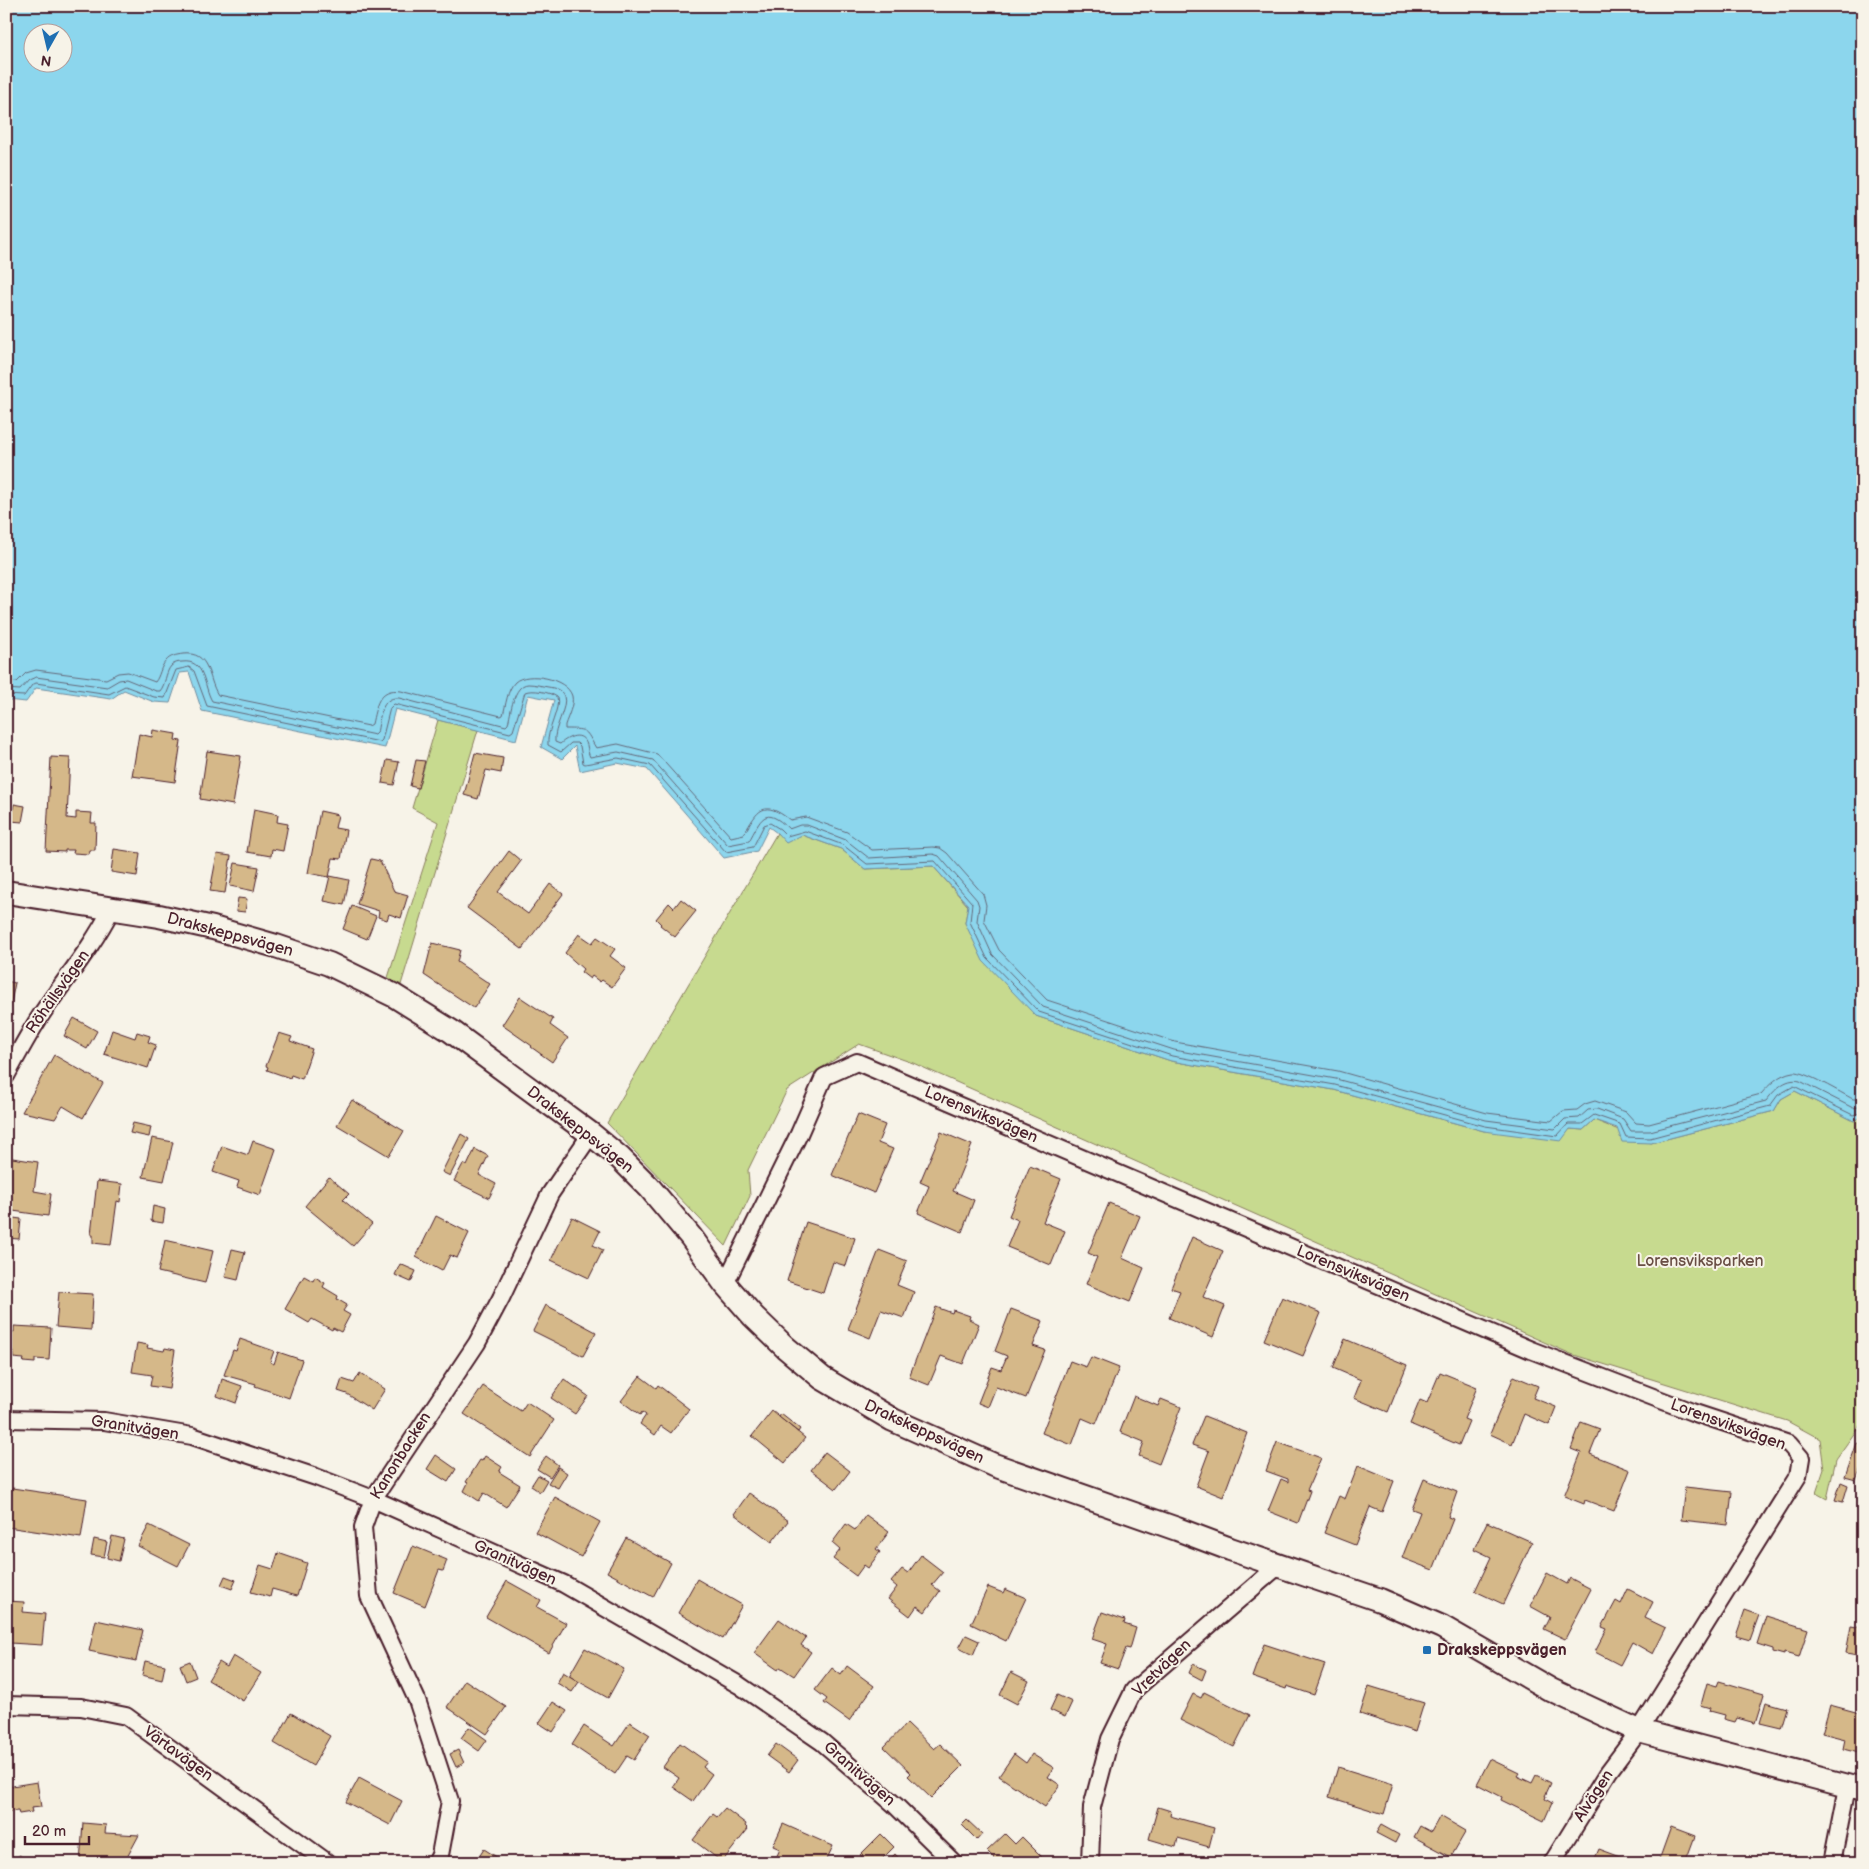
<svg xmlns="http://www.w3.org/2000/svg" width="1869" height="1869" viewBox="0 0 1869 1869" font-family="'Balsamiq Sans',sans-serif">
  <rect width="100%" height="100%" fill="#f7f3e8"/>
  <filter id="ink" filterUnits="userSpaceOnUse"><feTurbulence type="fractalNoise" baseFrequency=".02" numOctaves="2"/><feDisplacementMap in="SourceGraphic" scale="10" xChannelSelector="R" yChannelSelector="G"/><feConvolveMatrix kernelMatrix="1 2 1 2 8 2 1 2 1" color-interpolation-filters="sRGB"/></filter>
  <g filter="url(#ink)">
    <g fill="#c7da8f" stroke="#887c5d">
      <polygon points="438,720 478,730 397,998 384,990 438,822 412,808"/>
      <polygon points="777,833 802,835 841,849 865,869 933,866 968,906 965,923 1036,1016 1171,1061 1334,1090 1484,1131 1570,1129 1583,1130 1594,1120 1651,1143 1774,1111 1781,1099 1795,1091 1854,1121 1863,1116 1863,1421 1836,1459 1827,1499 1816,1493 1824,1469 1820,1439 1787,1421 1571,1354 913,1063 859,1044 787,1090 748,1170 750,1196 726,1246 607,1123"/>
    </g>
    <path fill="#8cd6ed" stroke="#728d9f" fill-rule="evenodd" d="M6,6H1863V1116L1854,1121L1795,1091L1781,1099L1774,1111L1651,1143L1622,1142L1617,1128L1594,1120L1583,1130L1570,1129L1561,1141L1484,1131L1334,1090L1171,1061L1036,1016L983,961L965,923L968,905L933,866L865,869L841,849L802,835L786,843L777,833L769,827L757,851L724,858L647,769L617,763L580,771L575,746L562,759L541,747L554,700L528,695L516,740L395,709L385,748L202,711L189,672L180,673L170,703L154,702L124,690L111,699L36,688L26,702L6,700ZM32,32H62V62H32Z"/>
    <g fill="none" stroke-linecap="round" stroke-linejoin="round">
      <g stroke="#646879" stroke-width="1">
        <path d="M6,681L17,682L26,673L36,670L106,679L118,673L128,672L155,682C160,676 160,667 166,661C170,656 176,655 183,654C211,651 207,678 218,695L369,726L372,724C376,707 378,687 401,691L501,716L503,715C506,705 507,690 515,682C527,671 567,678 572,696C574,705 568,716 565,725V729C589,729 585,730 596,748L618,744L657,754L731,837L744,834C758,810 763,799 790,820L806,817L847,832L872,850L933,847L940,848L947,853L983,894L986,905L984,920L999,950L1047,1000L1175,1042L1338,1071L1487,1113L1551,1121L1563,1111L1577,1110L1585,1104L1595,1101L1626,1112L1636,1123L1649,1124L1761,1094C1769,1085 1779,1074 1793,1072C1805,1071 1841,1093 1853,1099H1863"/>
        <path d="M6,689L20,690L29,680L36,677L107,687L119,680L126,679L156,691H160C166,684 165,673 171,666C174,663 178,662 182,662C206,659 203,686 212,701L375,735L377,733C380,720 380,696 399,698L506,726L508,724C511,713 513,685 528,684C535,684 542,686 548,687C554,688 561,689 564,696C568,708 553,728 555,742L560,744C568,737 582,730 587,745C588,750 588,753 590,757L618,752L653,760L728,845L749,841C761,820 764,804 789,829L800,825H807L846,840L869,858L933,854L939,856L977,900L979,906L977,921L992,954L1043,1007L1174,1050L1336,1079L1486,1120L1555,1129L1565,1119L1579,1118L1588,1110L1597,1109L1623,1119L1631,1131H1650L1766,1101C1774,1091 1785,1077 1800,1081L1853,1108L1863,1106"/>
        <path d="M6,695L24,696L32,685L36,683L109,694L125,686L154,697L165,698L176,670L189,667L194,671L207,706L380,742L382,740L390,708L394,704L510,733L513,731L525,692C532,689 550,692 557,697C561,708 546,731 548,745L561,752L571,743H577L580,746L583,763L585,764L618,758L650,765L726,852L753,847L764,825L770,823L780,829L787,836L805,831L843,845L867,864L935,861L972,903L970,922L987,958L1039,1012L1172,1056L1335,1085L1485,1126L1557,1136L1568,1124H1582L1594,1115L1620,1124L1626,1137L1650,1138L1770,1106L1778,1095L1794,1086L1853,1115L1863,1112"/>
      </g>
    </g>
    <g fill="#d5b889" stroke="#4a1f2b">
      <polygon points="153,730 176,734 175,740 181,741 175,782 132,776 139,734 152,737"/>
      <polygon points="207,751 241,756 233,805 200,799"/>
      <polygon points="475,753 503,758 501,773 486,770 478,799 464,795"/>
      <polygon points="51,757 70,758 67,818 76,819 76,812 92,813 91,823 96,823 95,850 90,850 89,854 73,853 74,850 65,850 65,852 46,851"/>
      <polygon points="387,760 399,762 394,785 382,783"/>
      <polygon points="416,760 425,761 418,788 410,786"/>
      <polygon points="14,804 25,806 22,822 11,821"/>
      <polygon points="254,809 278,814 277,822 288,824 283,851 272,849 271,856 247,852"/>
      <polygon points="320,811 338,815 335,828 346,830 341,859 333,858 329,877 308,873"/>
      <polygon points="6,828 11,829 6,858"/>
      <polygon points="114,849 140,853 137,876 111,872"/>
      <polygon points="509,851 521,861 498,892 528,914 550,884 563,894 522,949 467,908"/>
      <polygon points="217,854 231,856 225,893 210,891"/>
      <polygon points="371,859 380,861 394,891 408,895 401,918 389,914 387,920 378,917 379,911 357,904"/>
      <polygon points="235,863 259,867 254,891 230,886"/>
      <polygon points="330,876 349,880 344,905 324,901"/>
      <polygon points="238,898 247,899 245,912 236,911"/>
      <polygon points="681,899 696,911 675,937 660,925 661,924 656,919 669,903 674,908"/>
      <polygon points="352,906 376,916 367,939 343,929"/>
      <polygon points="579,934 592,943 597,937 615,949 610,956 626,968 612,987 602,980 600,982 592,976 590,979 581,972 583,969 565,953"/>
      <polygon points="432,943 460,950 457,962 490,984 474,1008 424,975"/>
      <polygon points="6,981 15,983 9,1012 6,1011"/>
      <polygon points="520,997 553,1019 550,1025 568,1038 552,1062 531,1047 532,1046 502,1025"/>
      <polygon points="74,1018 97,1031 87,1049 64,1036"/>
      <polygon points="112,1030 135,1038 137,1032 150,1036 148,1042 156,1045 148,1068 104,1054"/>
      <polygon points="279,1033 292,1037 290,1041 312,1049 302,1079 291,1075 290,1078 267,1070 268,1067 266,1066"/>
      <polygon points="54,1055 103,1083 83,1118 63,1106 55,1119 22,1112"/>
      <polygon points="352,1100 404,1131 389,1156 337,1125"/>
      <polygon points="858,1114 885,1125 878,1143 893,1149 874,1193 832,1175"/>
      <polygon points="133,1123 151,1127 149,1137 130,1133"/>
      <polygon points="941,1132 972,1145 953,1191 974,1200 962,1232 918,1213 929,1186 920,1182"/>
      <polygon points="461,1134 469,1139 450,1176 442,1172"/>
      <polygon points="152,1138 173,1142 164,1181 143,1177"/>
      <polygon points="253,1141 276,1149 260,1195 237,1187 239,1181 213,1172 222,1146 248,1155"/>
      <polygon points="475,1149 488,1156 479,1175 496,1184 489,1198 454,1181 463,1164 467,1166"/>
      <polygon points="6,1157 38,1162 34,1191 51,1194 48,1216 6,1210"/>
      <polygon points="1030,1166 1061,1179 1043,1222 1065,1231 1051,1265 1007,1247 1018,1220 1009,1216"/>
      <polygon points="329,1177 349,1194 343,1200 372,1224 353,1246 305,1206"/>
      <polygon points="97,1181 122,1184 120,1202 117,1201 111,1245 93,1243 93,1235 91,1235"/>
      <polygon points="1109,1203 1140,1216 1122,1258 1144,1268 1130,1302 1086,1284 1097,1257 1088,1253"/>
      <polygon points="153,1206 165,1209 163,1223 151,1221"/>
      <polygon points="436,1216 469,1233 457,1258 450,1255 442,1271 416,1257"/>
      <polygon points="6,1217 21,1219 19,1239 6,1238"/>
      <polygon points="572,1217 600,1231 593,1245 603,1250 589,1278 551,1260"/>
      <polygon points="806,1222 855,1238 846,1266 833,1262 823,1293 787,1281"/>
      <polygon points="1192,1237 1223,1251 1203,1297 1225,1306 1213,1337 1169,1318 1180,1291 1171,1288"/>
      <polygon points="165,1240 213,1251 205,1283 158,1272"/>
      <polygon points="232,1249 245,1252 238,1280 225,1277"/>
      <polygon points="879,1250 907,1261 897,1285 914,1292 904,1318 881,1310 870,1338 848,1329"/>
      <polygon points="400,1264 416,1271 411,1282 395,1275"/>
      <polygon points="304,1276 313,1281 315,1277 325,1283 323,1287 338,1296 337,1299 347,1305 343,1311 350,1315 341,1332 333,1328 332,1330 312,1319 309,1323 285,1309"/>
      <polygon points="59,1292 93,1294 91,1330 56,1327"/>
      <polygon points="1282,1297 1321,1313 1303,1356 1264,1340"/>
      <polygon points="546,1305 596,1332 583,1356 533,1331"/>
      <polygon points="936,1307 952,1313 953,1310 970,1316 969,1319 979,1324 963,1364 941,1356 929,1385 909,1377"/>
      <polygon points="1011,1309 1043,1321 1033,1346 1045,1350 1026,1398 996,1387 988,1407 978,1403 992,1367 1001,1370 1007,1356 995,1351"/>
      <polygon points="14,1326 51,1328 49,1360 35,1359 35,1363 23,1362 24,1359 13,1358 13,1351 6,1350 6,1331 14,1332"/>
      <polygon points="240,1339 274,1351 270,1362 274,1364 278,1352 302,1360 289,1398 255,1386 256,1384 224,1375 233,1350 236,1351"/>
      <polygon points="1345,1339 1407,1365 1388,1412 1354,1398 1361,1380 1333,1368"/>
      <polygon points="137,1343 148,1345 147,1348 164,1351 165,1348 175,1350 169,1389 150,1386 152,1375 132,1372"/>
      <polygon points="1091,1357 1119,1368 1096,1424 1082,1418 1072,1445 1042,1433 1070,1361 1086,1367"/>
      <polygon points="1440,1372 1477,1387 1464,1419 1469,1421 1459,1445 1410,1424 1420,1400 1427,1403"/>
      <polygon points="360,1373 385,1389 372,1410 347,1394 338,1391 342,1379 354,1383"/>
      <polygon points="640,1376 656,1388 658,1385 689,1409 671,1433 661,1426 655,1435 640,1424 646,1415 642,1412 640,1415 621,1401"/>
      <polygon points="1514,1376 1538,1386 1533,1398 1556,1407 1549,1425 1524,1414 1512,1444 1490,1434"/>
      <polygon points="222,1379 242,1386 236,1403 217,1396"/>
      <polygon points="564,1379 588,1396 575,1414 551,1398"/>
      <polygon points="483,1386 521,1411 527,1402 554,1420 530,1457 464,1414"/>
      <polygon points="1134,1396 1158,1406 1161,1399 1181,1407 1159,1464 1139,1456 1144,1442 1120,1432"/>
      <polygon points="772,1411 805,1438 785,1463 752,1436"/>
      <polygon points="781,1414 800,1429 798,1432 779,1417"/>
      <polygon points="1204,1416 1247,1433 1223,1497 1196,1486 1209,1451 1192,1445"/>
      <polygon points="1581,1422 1600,1429 1590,1454 1630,1470 1614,1511 1585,1500 1584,1504 1564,1496 1581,1453 1571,1449"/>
      <polygon points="1277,1442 1321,1458 1307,1490 1310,1491 1298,1523 1268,1511 1281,1479 1288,1482 1288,1479 1266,1471"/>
      <polygon points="1857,1443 1863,1445 1863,1462 1856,1480 1845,1477"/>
      <polygon points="825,1452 850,1471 836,1489 811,1470"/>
      <polygon points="436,1455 456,1469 448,1482 427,1469"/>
      <polygon points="485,1456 502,1467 499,1472 520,1485 506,1507 484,1493 479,1501 464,1491 468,1483 466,1482 480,1460 482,1461"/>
      <polygon points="546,1456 558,1465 550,1477 537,1469"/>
      <polygon points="1358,1466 1394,1481 1382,1512 1370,1507 1355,1545 1324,1533 1339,1496 1345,1499"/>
      <polygon points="558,1467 567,1473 558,1488 548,1483"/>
      <polygon points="538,1475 547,1480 540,1492 531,1486"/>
      <polygon points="1424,1479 1457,1492 1448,1517 1453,1519 1433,1570 1402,1558 1420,1512 1412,1509"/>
      <polygon points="1841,1482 1848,1485 1843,1502 1835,1500"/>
      <polygon points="1685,1487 1732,1492 1728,1525 1681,1520"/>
      <polygon points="12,1488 87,1499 81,1538 7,1527"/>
      <polygon points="749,1493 788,1521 772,1542 734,1514"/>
      <polygon points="555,1497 600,1522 581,1557 535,1532"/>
      <polygon points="866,1515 889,1532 876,1549 880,1552 868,1568 864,1565 856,1576 833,1559 840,1550 832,1543 846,1524 855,1530"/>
      <polygon points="1487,1522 1532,1542 1503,1604 1475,1591 1491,1557 1474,1549"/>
      <polygon points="149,1525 189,1545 178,1566 138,1546"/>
      <polygon points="112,1536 124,1539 119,1561 107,1558"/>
      <polygon points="626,1538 671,1563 653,1597 607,1572"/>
      <polygon points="94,1539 107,1542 104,1557 91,1555"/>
      <polygon points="413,1546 447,1560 443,1571 439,1570 425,1606 394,1593"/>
      <polygon points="278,1553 307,1563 297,1596 272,1589 270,1597 251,1592 260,1565 273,1569"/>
      <polygon points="921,1555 943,1572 932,1585 940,1591 925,1612 917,1606 910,1616 888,1599 897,1587 891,1582 902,1569 908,1573"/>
      <polygon points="1547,1573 1567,1584 1570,1578 1591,1589 1565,1639 1544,1629 1550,1617 1530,1606"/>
      <polygon points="225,1576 236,1580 232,1589 221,1585"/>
      <polygon points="697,1579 742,1605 723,1639 678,1613"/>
      <polygon points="507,1581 541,1600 537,1607 566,1623 549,1653 486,1617"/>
      <polygon points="988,1587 1003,1593 1005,1589 1026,1598 1006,1641 971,1624"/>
      <polygon points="1628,1589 1653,1602 1645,1618 1666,1628 1653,1654 1632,1642 1620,1665 1595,1652 1607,1629 1602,1627 1616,1601 1621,1604"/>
      <polygon points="6,1601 24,1602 23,1612 45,1614 42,1645 10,1643 11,1629 6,1629"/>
      <polygon points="1745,1610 1759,1615 1750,1640 1736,1636"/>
      <polygon points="1102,1612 1125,1620 1124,1624 1136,1628 1130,1649 1126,1648 1118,1669 1100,1663 1107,1644 1092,1639"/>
      <polygon points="1766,1616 1808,1629 1799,1657 1784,1653 1784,1655 1773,1652 1773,1649 1757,1644"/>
      <polygon points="779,1619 806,1638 801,1645 811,1652 794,1676 780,1667 778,1670 754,1653"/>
      <polygon points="96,1620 143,1630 136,1661 89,1651"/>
      <polygon points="1851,1626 1863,1628 1863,1656 1846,1653"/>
      <polygon points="966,1635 979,1641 973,1655 959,1648"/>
      <polygon points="1264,1644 1325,1664 1314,1695 1287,1686 1286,1689 1252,1677"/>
      <polygon points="585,1648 624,1669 608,1698 569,1676"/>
      <polygon points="233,1656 261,1673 243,1701 208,1680 219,1662 227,1667"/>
      <polygon points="145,1661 165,1665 162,1680 142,1675"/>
      <polygon points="190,1661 196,1677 186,1681 180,1665"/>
      <polygon points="1193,1664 1206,1670 1202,1680 1189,1673"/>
      <polygon points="847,1666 874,1686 849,1721 824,1703 827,1699 815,1690 832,1668 841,1675"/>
      <polygon points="563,1672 579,1682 572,1692 557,1683"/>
      <polygon points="1011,1672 1029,1681 1017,1704 1000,1695"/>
      <polygon points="465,1680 506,1707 487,1734 447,1707"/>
      <polygon points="1719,1681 1764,1694 1755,1723 1737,1718 1735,1722 1724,1719 1725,1715 1710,1711 1711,1708 1701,1705 1707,1683 1717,1686"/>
      <polygon points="1369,1686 1424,1703 1415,1732 1360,1714"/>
      <polygon points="1204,1692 1250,1715 1234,1747 1180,1720 1193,1694 1201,1698"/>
      <polygon points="1057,1695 1072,1702 1065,1717 1050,1710"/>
      <polygon points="553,1702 567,1711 553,1732 539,1723"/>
      <polygon points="1766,1702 1787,1708 1781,1728 1760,1723"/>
      <polygon points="1830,1705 1863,1714 1863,1754 1843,1749 1845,1739 1822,1733"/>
      <polygon points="291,1713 330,1736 313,1766 274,1743"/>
      <polygon points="630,1722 650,1735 634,1760 627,1756 615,1774 572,1745 584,1726 614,1746"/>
      <polygon points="907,1723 934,1749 940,1744 963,1766 931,1798 908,1776 911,1773 884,1747"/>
      <polygon points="469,1727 487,1740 479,1751 461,1738"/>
      <polygon points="680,1743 707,1762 703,1767 712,1774 693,1801 673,1787 679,1778 663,1767"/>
      <polygon points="776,1744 798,1760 789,1772 767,1756"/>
      <polygon points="458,1750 464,1763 456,1767 450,1754"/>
      <polygon points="1014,1754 1026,1763 1032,1754 1054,1768 1048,1777 1060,1785 1045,1807 999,1776"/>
      <polygon points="1490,1759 1519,1773 1517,1776 1532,1783 1536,1775 1551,1783 1545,1796 1546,1796 1545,1799 1552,1803 1544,1821 1501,1800 1502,1797 1477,1784"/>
      <polygon points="1338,1767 1393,1784 1384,1814 1329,1797"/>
      <polygon points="359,1778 402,1801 390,1825 346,1802"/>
      <polygon points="37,1782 41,1807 31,1808 32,1812 19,1814 18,1811 6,1812 6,1787"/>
      <polygon points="1158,1807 1171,1811 1170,1816 1214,1828 1209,1847 1178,1838 1176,1847 1149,1839"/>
      <polygon points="725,1808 746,1824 745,1826 748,1829 722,1862 693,1840 713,1814 717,1817"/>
      <polygon points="1440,1816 1466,1831 1451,1857 1414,1837 1420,1826 1431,1832"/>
      <polygon points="967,1820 982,1834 977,1840 962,1825"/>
      <polygon points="83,1823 106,1825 105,1833 139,1835 124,1863 80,1863"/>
      <polygon points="783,1824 833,1846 825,1863 811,1863 800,1858 798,1863 786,1863 776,1858 780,1849 773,1846"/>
      <polygon points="1381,1825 1399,1835 1395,1843 1376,1833"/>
      <polygon points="1671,1827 1695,1836 1685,1863 1658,1863"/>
      <polygon points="881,1834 894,1847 878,1863 868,1863 860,1855"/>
      <polygon points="1005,1834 1015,1844 1022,1837 1047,1862 999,1863 987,1851"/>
      <polygon points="484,1849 506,1863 475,1863"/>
      <polygon points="1599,1849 1637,1863 1593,1863"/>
      <polygon points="895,1854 903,1863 886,1863"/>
      <polygon points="20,1855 25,1863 11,1863 10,1862"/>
    </g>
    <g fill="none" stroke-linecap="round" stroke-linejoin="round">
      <g stroke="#4a1f2b" stroke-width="20">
        <g id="street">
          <path d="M6,1076C18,1054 29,1033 43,1012C66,978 92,947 111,910"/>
          <polyline points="725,1284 799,1134 824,1077 857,1062 1531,1350 1692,1412 1789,1444 1801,1458 1798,1476 1639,1731 1609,1771 1552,1863"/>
          <polyline points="6,1419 104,1421 192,1436 316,1477 373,1499 564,1584 739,1685 822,1742 895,1805 954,1863"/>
          <polyline points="6,1705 81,1707 126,1716 328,1863"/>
          <polyline points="436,1863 440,1855 450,1801 417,1700 369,1596 363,1527 373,1499 477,1343 501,1298 550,1194 591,1134"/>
          <polyline points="1090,1863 1092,1807 1110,1739 1134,1690 1278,1566"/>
          <polyline points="1832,1863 1847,1787"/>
        </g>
      </g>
      <g stroke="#4a1f2b" stroke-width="26">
        <polyline id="secondary" points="6,892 159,916 213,928 276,946 329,964 393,995 451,1031 591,1134 620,1158 649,1187 691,1237 725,1284 753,1316 785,1347 822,1378 893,1420 994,1465 1177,1529 1230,1549 1380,1600 1442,1627 1551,1690 1639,1731 1863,1790"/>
      </g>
      <use href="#street" stroke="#f7f3e8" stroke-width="16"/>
      <use href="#secondary" stroke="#f7f3e8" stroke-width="22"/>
    </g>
  </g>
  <rect fill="#1f6fb2" stroke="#f7f3e8" stroke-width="2" x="1422" y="1645" width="10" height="10" rx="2.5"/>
  <g text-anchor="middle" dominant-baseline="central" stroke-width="4" stroke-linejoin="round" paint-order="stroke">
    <g font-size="16" fill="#4a1f2b" stroke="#f7f3e8">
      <text transform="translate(230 935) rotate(15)">Drakskeppsvägen</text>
      <text transform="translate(58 992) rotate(-55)">Röhällsvägen</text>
      <text transform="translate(981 1115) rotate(23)">Lorensviksvägen</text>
      <text transform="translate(580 1130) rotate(38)">Drakskeppsvägen</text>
      <text transform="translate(1353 1274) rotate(23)">Lorensviksvägen</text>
      <text transform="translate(1728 1425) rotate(20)">Lorensviksvägen</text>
      <text transform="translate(135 1428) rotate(9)">Granitvägen</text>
      <text transform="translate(924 1432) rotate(25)">Drakskeppsvägen</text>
      <text transform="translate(401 1456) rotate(-58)">Kanonbacken</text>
      <text transform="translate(515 1563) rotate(24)">Granitvägen</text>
      <text transform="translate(1162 1668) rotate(-44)">Vretvägen</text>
      <text transform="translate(178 1754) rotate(36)">Värtavägen</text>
      <text transform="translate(859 1774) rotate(41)">Granitvägen</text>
      <text transform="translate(1594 1796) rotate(-57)">Alvägen</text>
    </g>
    <g font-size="16" fill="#694e44" stroke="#f7f3e8">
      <text x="1700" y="1261">Lorensviksparken</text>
    </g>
    <g font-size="16" font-weight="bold" fill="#4a1f2b" stroke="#f7f3e8" text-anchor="start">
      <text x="1437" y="1650">Drakskeppsvägen</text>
    </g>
  </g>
  <rect width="1869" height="1869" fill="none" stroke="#f7f3e8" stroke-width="25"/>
  <rect x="12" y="12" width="1844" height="1844" fill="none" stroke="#4a1f2b" stroke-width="2" filter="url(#ink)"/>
  <g transform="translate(48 48) rotate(188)"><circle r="24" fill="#f7f3e8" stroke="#b29e9c"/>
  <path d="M0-4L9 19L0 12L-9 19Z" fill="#1f6fb2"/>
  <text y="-8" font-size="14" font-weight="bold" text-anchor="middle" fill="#4a1f2b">N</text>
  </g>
  <path d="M25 1836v8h64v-8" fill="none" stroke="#4a1f2b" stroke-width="2.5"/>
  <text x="32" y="1836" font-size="15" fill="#4a1f2b" stroke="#f7f3e8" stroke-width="4" paint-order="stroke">20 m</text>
</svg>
